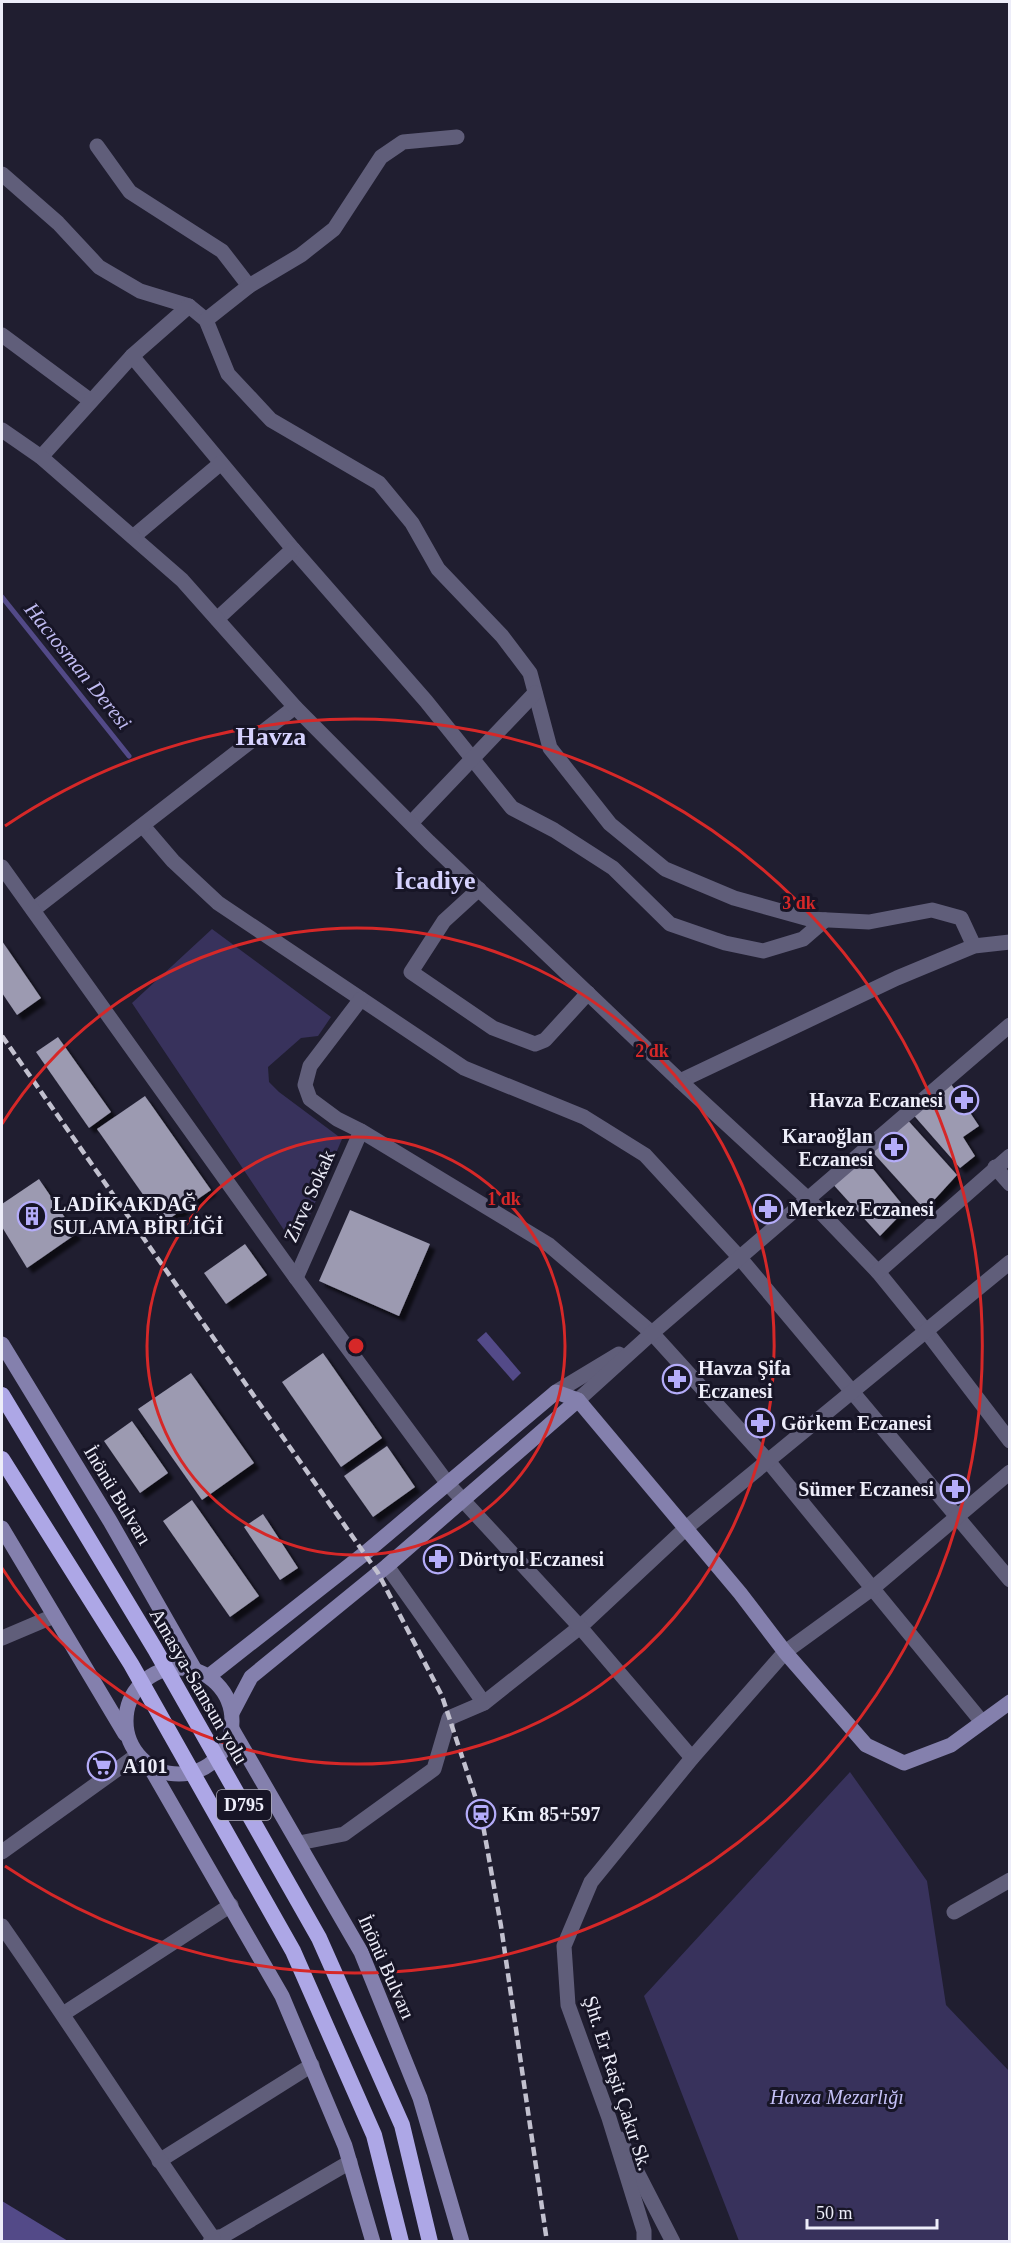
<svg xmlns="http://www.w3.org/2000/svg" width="1011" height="2243" viewBox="0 0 1011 2243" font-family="'Times New Roman',serif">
  <defs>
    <filter id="shadow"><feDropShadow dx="5.5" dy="5.5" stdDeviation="1.5" flood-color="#0009"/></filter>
  </defs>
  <rect width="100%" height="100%" fill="#201e30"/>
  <g fill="#38325c">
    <polygon points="212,929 331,1017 318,1036 301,1038 268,1067 269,1082 279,1092 342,1139 306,1224 288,1236 132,1003"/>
    <polygon points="850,1772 927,1881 946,2005 1009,2071 1009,2241 739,2241 644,1996"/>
  </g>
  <g fill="#534a88">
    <polygon points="486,1332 521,1373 513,1381 477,1340"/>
    <polygon points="2,2201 68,2241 2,2241"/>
  </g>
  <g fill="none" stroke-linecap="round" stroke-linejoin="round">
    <polyline stroke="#534a88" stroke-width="5" points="2,597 129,756"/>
  </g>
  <g fill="#9c9ab1" filter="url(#shadow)">
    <polygon points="2,941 41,998 17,1015 2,993"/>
    <polygon points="58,1037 111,1112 89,1128 36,1052"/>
    <polygon points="949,1081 979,1126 963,1137 975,1156 960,1168 910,1111"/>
    <polygon points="145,1096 211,1190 163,1223 97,1129"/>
    <polygon points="904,1116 957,1175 925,1210 868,1147"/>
    <polygon points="861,1154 906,1209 880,1236 830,1181"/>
    <polygon points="39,1179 76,1234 27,1268 2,1227 2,1204"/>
    <polygon points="350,1210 430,1244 399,1316 319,1281"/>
    <polygon points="245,1244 267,1275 226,1304 204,1273"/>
    <polygon points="323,1353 382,1438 341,1467 282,1382"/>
    <polygon points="191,1373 254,1463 202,1500 138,1409"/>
    <polygon points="132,1421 168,1473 140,1493 104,1441"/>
    <polygon points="387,1446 415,1487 373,1517 344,1476"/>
    <polygon points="192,1500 259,1596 230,1617 163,1521"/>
    <polygon points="263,1514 298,1568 280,1580 244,1527"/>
  </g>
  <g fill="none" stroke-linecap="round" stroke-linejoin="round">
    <g stroke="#605e7a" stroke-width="15">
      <polyline points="97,146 130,192 222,251 249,286"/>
      <polyline points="2,174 58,223 99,267 140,291 189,306 206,320 228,374 271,420 379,483 412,523 438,569 502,636 530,673 550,748 610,824 665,869 734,898 809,919 869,922 932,910 961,918 974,946"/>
      <polyline points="206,320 249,286 301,255 334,229 381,157 403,142 457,137"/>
      <polyline points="2,335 91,401"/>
      <polyline points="132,356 293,549 426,701 512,808 554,830 613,868 670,924 725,943 763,951 803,939 825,920"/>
      <polyline points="41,457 132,356 189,306"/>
      <polyline points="133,537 221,463"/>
      <polyline points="217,619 293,549"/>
      <polyline points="411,823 535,693"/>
      <polyline points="143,826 173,861 218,903 464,1068 584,1117 645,1155 740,1258 1010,1580"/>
      <polyline points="479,889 444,921 411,972 493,1028 535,1044 545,1040 588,993"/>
      <polyline points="33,910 295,707"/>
      <polyline points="361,999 310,1066 305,1085 310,1099 337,1119 361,1131 549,1245 652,1333 768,1461 982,1722"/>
      <polyline points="680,1081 897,978 974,946 1010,942"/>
      <polyline points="995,1167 1010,1184"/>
      <polyline points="808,1199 878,1272 926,1331 1010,1441"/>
      <polyline points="878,1272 1010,1156"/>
      <polyline points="296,1278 361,1131"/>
      <polyline points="387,1566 484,1703"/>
      <polyline points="785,1652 873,1588 1010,1472"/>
      <polyline points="299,1843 344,1834 434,1769 449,1718 484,1703 580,1627 686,1528 1010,1262"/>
      <polyline points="954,1912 1010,1880"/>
      <polyline points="63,2014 231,1905"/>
      <polyline points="620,2139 673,2242"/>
      <polyline points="159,2161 312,2065"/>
      <polyline points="210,2242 213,2238 223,2236 350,2162"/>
    </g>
    <g stroke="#605e7a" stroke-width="15">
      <polyline points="2,430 41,457 182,580 295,707 429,842 680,1081 808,1199"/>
      <polyline points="2,867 296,1278 448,1484 580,1627 692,1758"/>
      <polyline points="556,1392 619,1354"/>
      <polyline points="578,1400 652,1333 1010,1025"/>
      <polyline points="2,1638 54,1616"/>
      <polyline points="2,1852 137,1755"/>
      <path d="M2,1926C74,2029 141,2135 213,2238"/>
      <polyline points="644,2242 644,2231 609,2118 568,2005 564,1946 591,1882 692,1758 785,1652"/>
    </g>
    <g stroke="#8480ad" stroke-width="15">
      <polyline points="2,1344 110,1521 195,1670"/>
      <polyline points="2,1528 125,1734"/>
      <circle cx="179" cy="1721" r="53"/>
      <polyline points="209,1676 364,1554 556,1392 578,1400 740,1593 785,1652 866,1745 904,1763 951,1745 1010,1702"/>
      <polyline points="232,1713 251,1677 387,1566 578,1400"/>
      <polyline points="232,1729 361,1952 420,2098 462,2242"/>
      <polyline points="150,1767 282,1996 345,2146 373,2242"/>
    </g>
    <polyline stroke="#c2c1cf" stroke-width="4.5" stroke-dasharray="9 4.5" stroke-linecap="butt" points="2,1036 378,1573 442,1696 481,1814 501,1926 547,2242"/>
    <g stroke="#ada7e6" stroke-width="16">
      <polyline points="2,1395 155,1649 319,1938 402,2125 430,2242"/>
      <polyline points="2,1459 131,1664 293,1951 374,2135 401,2242"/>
    </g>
  </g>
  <g fill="none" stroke="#d62828" stroke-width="3">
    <circle cx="356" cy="1346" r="209"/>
    <path d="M2 1124A418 418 0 1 1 2 1568"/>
    <path d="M5 826A627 627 0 1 1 5 1866"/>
  </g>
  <defs>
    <g id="pharmacy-ring" transform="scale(1.5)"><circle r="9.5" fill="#171526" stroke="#b4acf9" stroke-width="1.5"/><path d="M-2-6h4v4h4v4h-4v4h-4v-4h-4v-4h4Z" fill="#b4acf9"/></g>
    <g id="building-ring" transform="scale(1.5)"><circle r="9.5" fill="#171526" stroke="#b4acf9" stroke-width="1.5"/><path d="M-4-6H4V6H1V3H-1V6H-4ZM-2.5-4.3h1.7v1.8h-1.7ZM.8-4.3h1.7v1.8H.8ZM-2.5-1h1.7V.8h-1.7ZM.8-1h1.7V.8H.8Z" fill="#b4acf9"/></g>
    <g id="supermarket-ring" transform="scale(1.5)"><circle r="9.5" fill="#171526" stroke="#b4acf9" stroke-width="1.5"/><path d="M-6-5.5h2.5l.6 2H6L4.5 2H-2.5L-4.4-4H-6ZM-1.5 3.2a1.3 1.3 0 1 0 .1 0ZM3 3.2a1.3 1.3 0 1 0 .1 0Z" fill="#b4acf9"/></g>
    <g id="station-ring" transform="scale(1.5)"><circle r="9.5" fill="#171526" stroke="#b4acf9" stroke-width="1.5"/><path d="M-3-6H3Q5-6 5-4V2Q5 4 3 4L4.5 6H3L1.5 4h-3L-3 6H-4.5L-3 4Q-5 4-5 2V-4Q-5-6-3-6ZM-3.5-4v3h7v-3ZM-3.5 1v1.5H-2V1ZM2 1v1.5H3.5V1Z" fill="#b4acf9"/></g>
  </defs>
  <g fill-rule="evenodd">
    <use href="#pharmacy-ring" x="964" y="1100"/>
    <use href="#pharmacy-ring" x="894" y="1147"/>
    <use href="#pharmacy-ring" x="768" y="1209"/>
    <use href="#building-ring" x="32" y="1216"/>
    <use href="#pharmacy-ring" x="677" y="1379"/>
    <use href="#pharmacy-ring" x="760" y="1423"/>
    <use href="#pharmacy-ring" x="955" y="1489"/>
    <use href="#pharmacy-ring" x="438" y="1559"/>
    <use href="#supermarket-ring" x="102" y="1766"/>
    <use href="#station-ring" x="481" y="1814"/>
  </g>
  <g text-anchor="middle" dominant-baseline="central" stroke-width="6" stroke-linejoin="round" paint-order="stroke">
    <rect fill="#171526" stroke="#adacba" stroke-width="1.5" x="217" y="1790" width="54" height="30" rx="4.5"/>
    <g font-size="18" font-weight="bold" fill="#ededf9">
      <text x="244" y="1805">D795</text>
    </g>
    <g font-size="20" font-weight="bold" fill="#ededf9" stroke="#171526" text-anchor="start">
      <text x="943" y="1100" text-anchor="end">Havza Eczanesi</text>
      <text x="873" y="1136" text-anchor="end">Karaoğlan<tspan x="873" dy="23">Eczanesi</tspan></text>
      <text x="53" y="1204">LADİK AKDAĞ<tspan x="53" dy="23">SULAMA BİRLİĞİ</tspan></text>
      <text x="789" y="1209">Merkez Eczanesi</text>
      <text x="698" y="1368">Havza Şifa<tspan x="698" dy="23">Eczanesi</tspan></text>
      <text x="781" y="1423">Görkem Eczanesi</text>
      <text x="934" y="1489" text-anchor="end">Sümer Eczanesi</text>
      <text x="459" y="1559">Dörtyol Eczanesi</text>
      <text x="123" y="1766">A101</text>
      <text x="502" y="1814">Km 85+597</text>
    </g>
    <g font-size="20" fill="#ededf9" stroke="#171526">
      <text transform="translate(309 1196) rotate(-66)">Zirve Sokak</text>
      <text transform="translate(118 1495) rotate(59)">İnönü Bulvarı</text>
      <text transform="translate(199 1686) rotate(60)">Amasya-Samsun yolu</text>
      <text transform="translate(387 1967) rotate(66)">İnönü Bulvarı</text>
      <text transform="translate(618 2083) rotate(72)">Şht. Er Raşit Çakır Sk.</text>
    </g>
    <g font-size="20" font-style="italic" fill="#c5c1f8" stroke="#171526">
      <text x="837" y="2097">Havza Mezarlığı</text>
    </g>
    <g font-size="21" font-style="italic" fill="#c0bbf2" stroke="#171526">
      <text transform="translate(78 666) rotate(51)">Hacıosman Deresi</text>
    </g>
    <g font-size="26" font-weight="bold" fill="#d6d2fe" stroke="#171526">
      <text x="271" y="736">Havza</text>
      <text x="435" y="880">İcadiye</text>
    </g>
  </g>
  <circle cx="356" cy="1346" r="9" fill="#d62828" stroke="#171526" stroke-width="3"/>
  <g font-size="18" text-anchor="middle" font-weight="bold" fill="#d62828" stroke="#171526" stroke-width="6" stroke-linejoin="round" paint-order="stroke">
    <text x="799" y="909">3 dk</text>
    <text x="652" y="1057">2 dk</text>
    <text x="504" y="1205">1 dk</text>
  </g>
  <rect width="1011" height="2243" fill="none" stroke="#ededf9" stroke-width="6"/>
  <path d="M807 2219v9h130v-9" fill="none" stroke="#ededf9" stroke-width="3"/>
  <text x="816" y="2219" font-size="18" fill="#ededf9" stroke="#171526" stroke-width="4.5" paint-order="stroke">50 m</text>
</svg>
